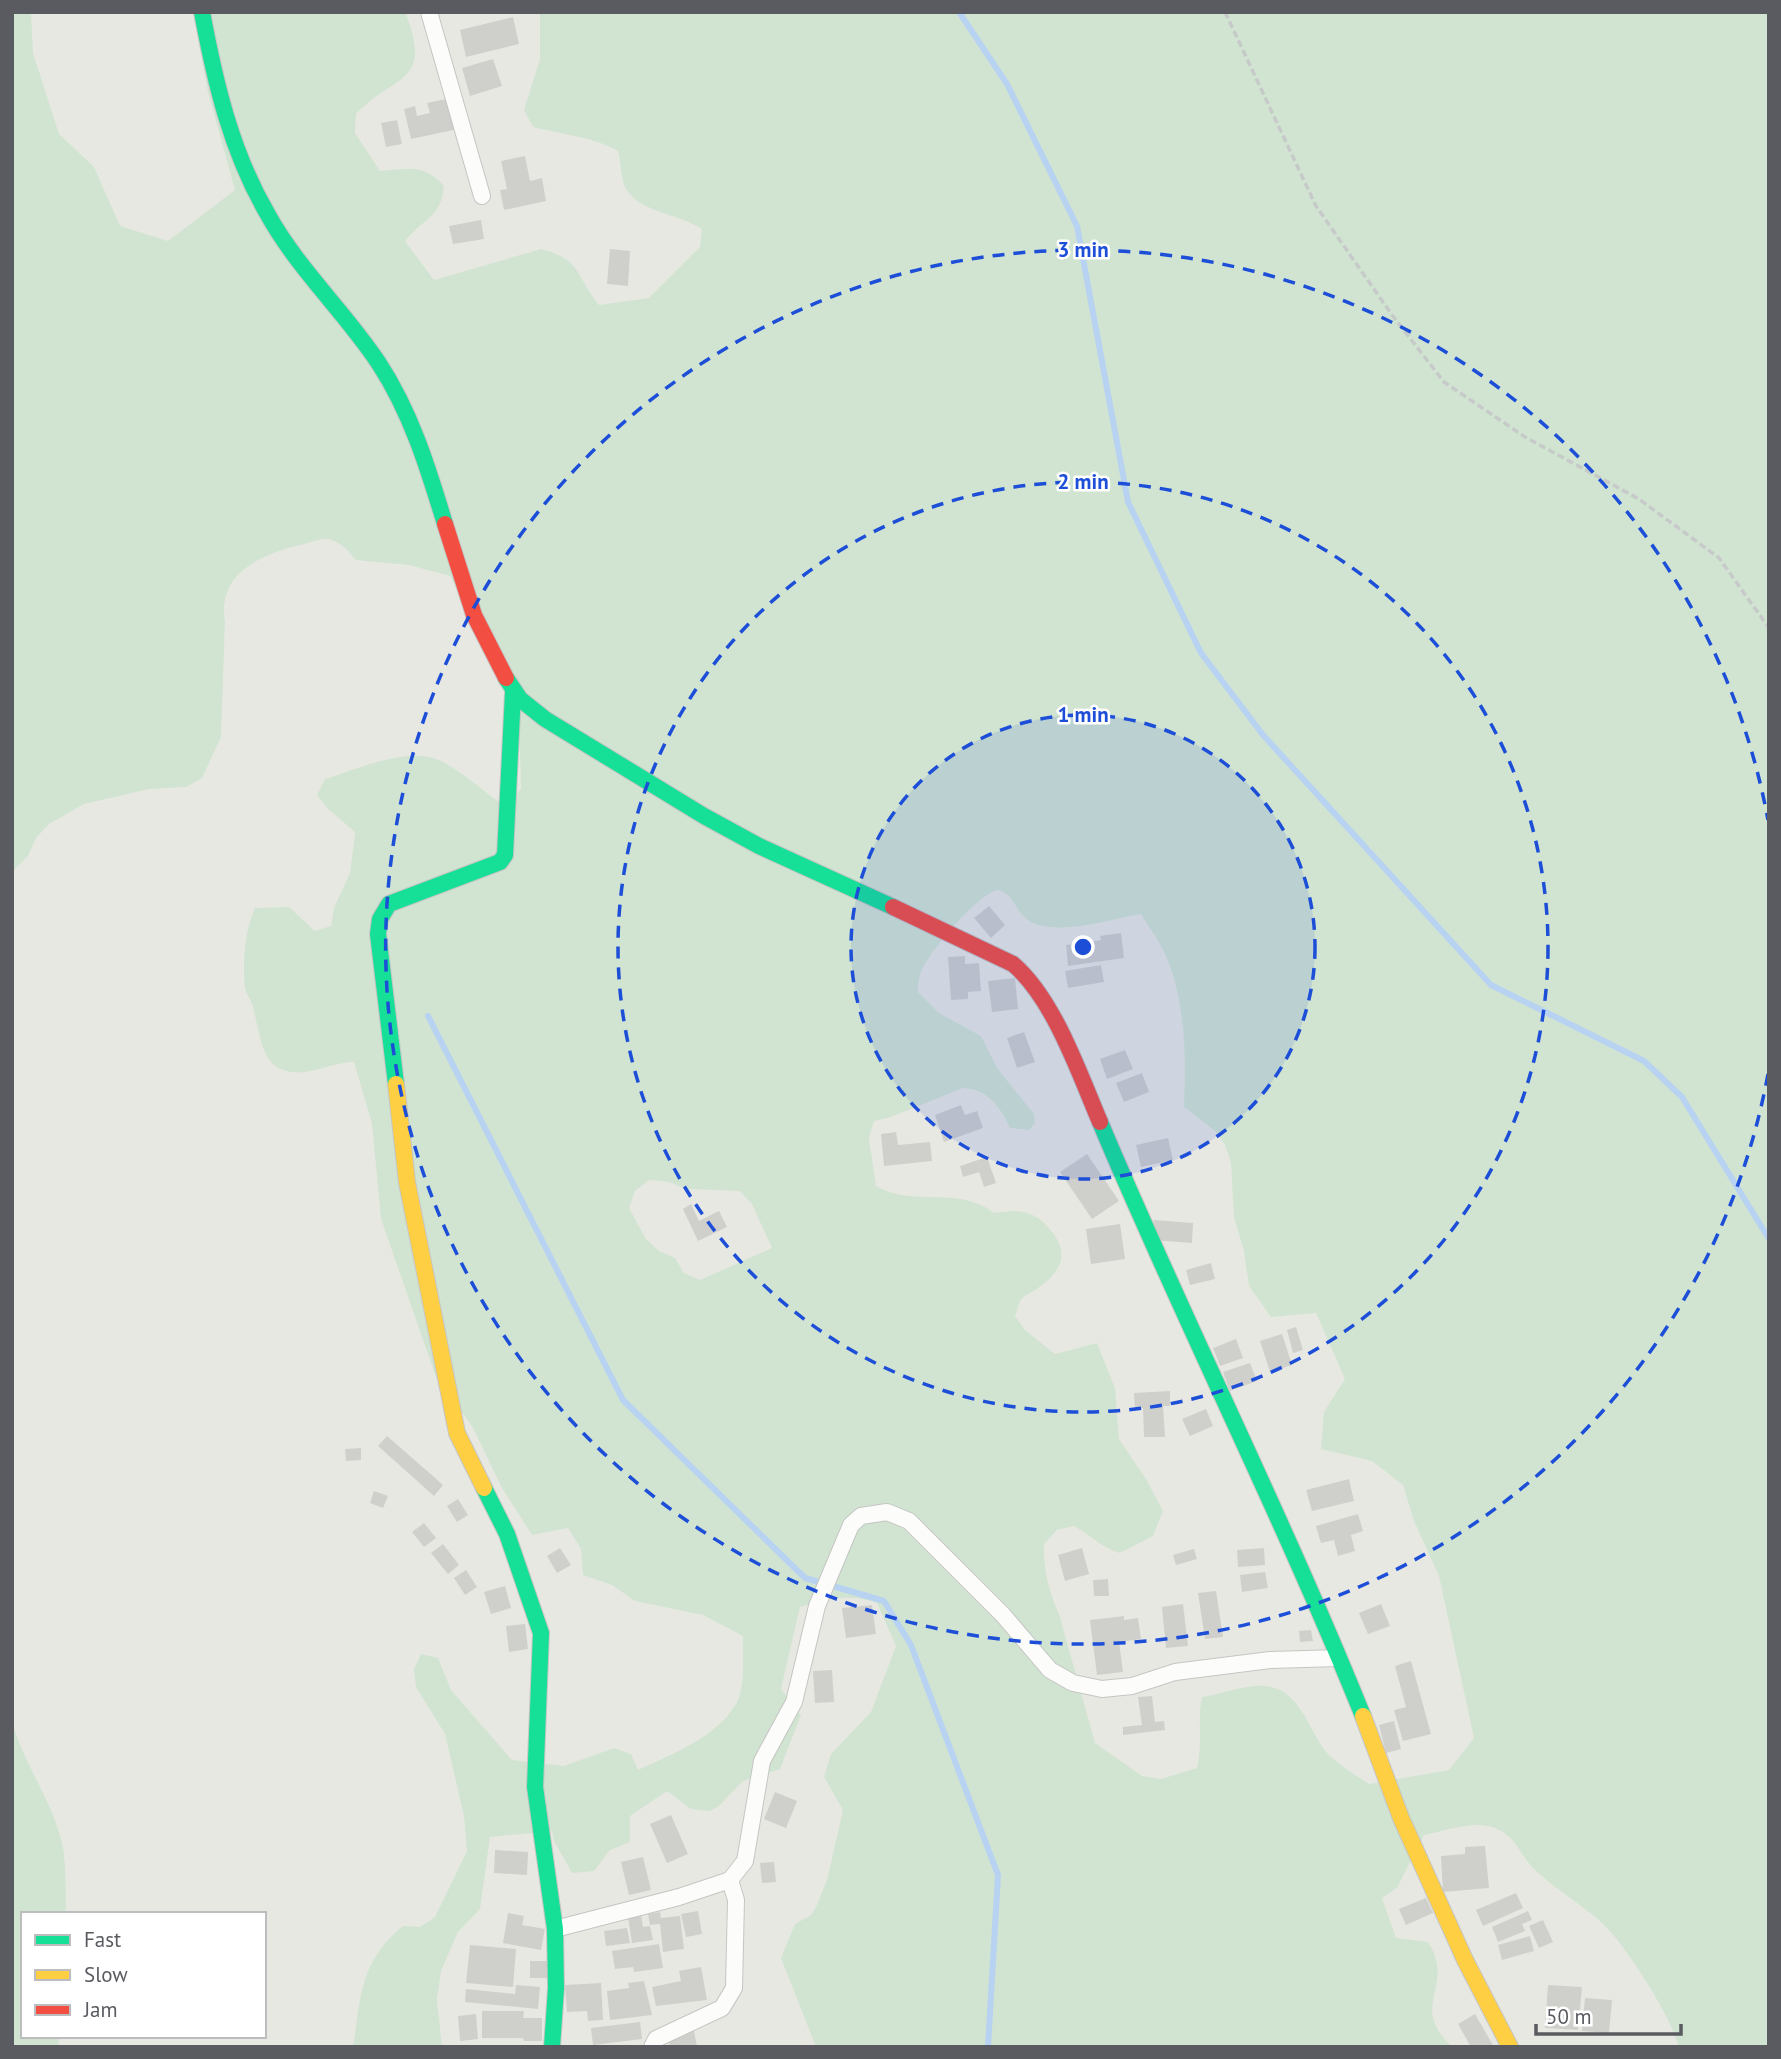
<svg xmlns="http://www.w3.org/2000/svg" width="1781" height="2059" viewBox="0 0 1781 2059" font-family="'PT Sans',sans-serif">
  <rect width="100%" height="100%" fill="#e8e8e3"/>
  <g fill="#d1e4d1" fill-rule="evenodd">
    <path d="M12,12H31L33,53L59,134L94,167L120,226L168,241L235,190L208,92L193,12H405C435,85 392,75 356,114L355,133L380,171C408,169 424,163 444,186C441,219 423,218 405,241L434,280L541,249C583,260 575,276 599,305L649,298L700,247L702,229C680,214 635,212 624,185C621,175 621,162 618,151C594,137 560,134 533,127L524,110L540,59V12H1769V2047H1678C1675,2022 1626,1947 1607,1928C1586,1907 1558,1891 1536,1871C1521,1858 1517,1837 1497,1829C1476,1819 1447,1831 1424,1835L1397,1888L1382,1898L1396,1938L1428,1942C1457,1987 1407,2004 1452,2047H816L781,1958L795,1924L811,1915L816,1907L827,1880L843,1810L824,1777L831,1754L871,1712L896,1646L877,1603C849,1593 827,1599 800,1607L781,1689L801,1715L780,1769L743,1781L718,1807L709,1811L691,1809L667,1791L630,1816V1842L610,1850L594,1871L572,1873L554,1841L552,1831L490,1837L480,1909L458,1932L441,1971L437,1999L442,2047H353C361,1995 360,1961 403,1926L420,1927L435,1917L467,1851L464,1816L445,1734L416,1687L414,1669L421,1654L438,1658L451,1690L512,1760L564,1766L614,1748L631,1754L638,1770C672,1754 718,1737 737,1702C746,1684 742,1656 743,1636L703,1615L635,1601L612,1585L583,1575L581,1549L568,1528L532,1535L502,1488L472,1426L436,1377L381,1219L372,1124L354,1062C331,1062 309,1077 286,1071C260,1065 259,1028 253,1007C252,1001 246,994 245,988C242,964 245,929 255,908L289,907L315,931L331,926L334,908L350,873L355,832L328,809L317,795L325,779C360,769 411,743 445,763C465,774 483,791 502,804L521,789L519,714L450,576L409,565L356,560C348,551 342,543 331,540C323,537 312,542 304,544C263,554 217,571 225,622L221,737L202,778L186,787L149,789L84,804L49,824L36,838L28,856L12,872ZM998,890C1015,896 1013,906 1024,917C1048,940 1111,919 1141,914C1150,929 1162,945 1168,961C1186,1008 1186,1058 1184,1107L1215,1131L1225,1145L1231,1163L1234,1217L1244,1251L1249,1286L1271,1317L1316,1313L1345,1379L1324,1412L1321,1449L1372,1461L1403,1485L1414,1521L1439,1576L1474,1738L1449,1770L1369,1784C1356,1775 1340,1766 1329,1755C1310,1735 1302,1693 1271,1687C1249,1682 1224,1694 1202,1697C1197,1721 1203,1744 1197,1768L1161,1779L1142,1776L1095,1743L1059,1614C1049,1592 1043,1568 1044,1544L1057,1530L1074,1526C1091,1535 1102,1548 1120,1553L1153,1536L1163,1511L1146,1479L1119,1439L1115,1388L1097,1343L1055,1354L1025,1330L1015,1316C1017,1312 1018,1305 1020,1301C1024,1295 1033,1292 1038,1288C1064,1270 1070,1251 1048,1227C1032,1209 1016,1210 994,1213C959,1185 913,1208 876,1186L869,1138L874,1121L891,1117L963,1088C988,1089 1000,1107 1010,1128L1029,1130L1035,1123L1034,1114L997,1068L981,1036L939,1013L918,992C918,987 918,980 920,975C926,955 977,894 998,890ZM649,1180L669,1182L686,1189L740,1191L752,1204L772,1248L700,1280L684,1273L675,1258L659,1251L646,1239L629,1208L635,1191Z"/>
    <path d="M12,1721C23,1763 52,1800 62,1843C67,1865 65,1891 66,1914H23V2036H59L58,2047H12Z"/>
  </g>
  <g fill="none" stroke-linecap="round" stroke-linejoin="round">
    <g stroke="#b8d2f2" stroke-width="6">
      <polyline points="959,12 1007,84 1077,226 1128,502 1201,653 1263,735 1491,985 1644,1061 1682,1097 1769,1239"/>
      <polyline points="428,1016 623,1400 805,1578 884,1601 911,1645 998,1875 988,2047"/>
    </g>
  </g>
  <g fill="#cfcfcc">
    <polygon points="513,17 519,44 466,57 460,30"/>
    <polygon points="493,59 502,86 470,96 462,68"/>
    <polygon points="451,98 458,129 411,139 404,109 415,106 417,116 430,113 427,103"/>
    <polygon points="397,120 402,144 386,147 381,123"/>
    <polygon points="525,156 530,181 542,178 546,201 504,210 500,190 507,189 501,161"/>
    <polygon points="481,220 484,239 453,244 449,226"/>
    <polygon points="610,249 630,251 628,286 607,284"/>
    <polygon points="989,906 1005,925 991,938 974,918"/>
    <polygon points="1121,933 1124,958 1068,966 1066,945 1101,940 1100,936"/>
    <polygon points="965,956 965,964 979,963 981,991 968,992 968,999 951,1000 948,957"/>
    <polygon points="1101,965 1104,982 1068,988 1065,971"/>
    <polygon points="1015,978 1018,1009 992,1012 988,981"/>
    <polygon points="1024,1032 1035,1062 1017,1068 1007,1038"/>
    <polygon points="1125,1050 1133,1069 1107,1079 1100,1059"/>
    <polygon points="1142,1073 1149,1092 1124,1102 1116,1083"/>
    <polygon points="961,1105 965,1115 977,1111 983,1128 944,1142 935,1115"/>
    <polygon points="896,1132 898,1145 930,1142 932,1161 884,1166 881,1134"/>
    <polygon points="1168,1138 1173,1160 1141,1167 1136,1145"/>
    <polygon points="1087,1154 1119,1201 1092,1219 1060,1172"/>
    <polygon points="987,1157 996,1183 984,1187 979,1172 963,1177 960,1166"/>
    <polygon points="691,1204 699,1221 719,1211 727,1227 698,1241 683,1209"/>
    <polygon points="1154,1220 1193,1223 1192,1243 1152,1240"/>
    <polygon points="1120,1224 1125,1259 1091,1264 1086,1229"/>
    <polygon points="1211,1263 1215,1279 1190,1285 1186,1270"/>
    <polygon points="1296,1327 1303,1350 1293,1353 1287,1330"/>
    <polygon points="1282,1334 1292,1365 1270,1372 1260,1341"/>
    <polygon points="1236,1339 1243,1358 1220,1366 1213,1348"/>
    <polygon points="1250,1363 1257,1381 1230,1391 1223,1372"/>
    <polygon points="1170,1391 1170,1406 1163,1406 1165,1437 1144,1437 1143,1408 1135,1408 1134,1393"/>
    <polygon points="1206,1409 1213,1426 1190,1436 1182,1419"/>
    <polygon points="387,1436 443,1485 434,1496 378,1446"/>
    <polygon points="361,1448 361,1460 346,1461 345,1449"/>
    <polygon points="1349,1479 1354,1501 1312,1511 1306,1490"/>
    <polygon points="374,1491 388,1496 383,1508 370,1503"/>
    <polygon points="458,1499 468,1515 457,1522 447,1506"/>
    <polygon points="1358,1514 1363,1531 1351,1535 1355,1551 1338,1556 1334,1540 1321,1543 1316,1526"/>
    <polygon points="424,1523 436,1538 424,1547 412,1532"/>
    <polygon points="443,1544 459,1565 448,1574 431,1553"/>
    <polygon points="560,1548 571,1565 557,1573 547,1556"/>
    <polygon points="1082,1548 1089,1574 1065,1581 1058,1555"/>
    <polygon points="1264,1548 1265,1565 1238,1567 1237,1550"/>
    <polygon points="1194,1549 1197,1559 1176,1565 1173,1555"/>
    <polygon points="466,1570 477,1587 465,1595 454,1578"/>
    <polygon points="1265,1572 1268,1588 1242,1592 1240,1575"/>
    <polygon points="1108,1579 1109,1596 1094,1596 1093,1580"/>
    <polygon points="505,1586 511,1608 491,1614 484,1592"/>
    <polygon points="1216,1591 1223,1637 1205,1639 1198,1593"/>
    <polygon points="1183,1604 1188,1646 1166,1648 1162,1607"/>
    <polygon points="1381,1604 1390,1626 1368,1634 1359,1613"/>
    <polygon points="872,1605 876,1634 846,1638 842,1608"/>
    <polygon points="1124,1616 1124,1620 1138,1618 1141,1639 1119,1642 1123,1672 1097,1675 1090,1620"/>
    <polygon points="525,1624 528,1649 509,1652 506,1626"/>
    <polygon points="1311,1630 1313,1641 1300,1642 1299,1631"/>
    <polygon points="1411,1661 1431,1734 1403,1741 1394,1710 1406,1707 1395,1666"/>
    <polygon points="832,1670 834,1702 815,1703 813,1671"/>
    <polygon points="1152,1696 1155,1722 1164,1721 1165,1730 1123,1735 1123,1727 1142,1725 1138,1697"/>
    <polygon points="1394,1721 1401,1749 1386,1753 1379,1725"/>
    <polygon points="775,1792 797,1801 786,1828 764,1819"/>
    <polygon points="671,1815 688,1854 667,1863 650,1824"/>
    <polygon points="1485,1846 1489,1888 1443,1892 1441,1856 1465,1854 1465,1847"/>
    <polygon points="495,1850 528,1852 527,1875 494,1873"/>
    <polygon points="643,1857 651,1890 629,1895 621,1862"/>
    <polygon points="774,1862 776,1882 762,1883 760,1863"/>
    <polygon points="1516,1893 1523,1908 1483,1926 1476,1910"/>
    <polygon points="1426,1898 1433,1913 1406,1925 1399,1909"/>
    <polygon points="698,1911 702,1934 686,1937 681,1914"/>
    <polygon points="1528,1911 1532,1920 1522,1924 1525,1931 1498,1942 1492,1927"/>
    <polygon points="660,1912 661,1918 680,1916 684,1949 663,1952 660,1924 650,1925 648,1914"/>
    <polygon points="508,1913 524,1916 522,1925 545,1929 541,1950 503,1943"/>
    <polygon points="641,1915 643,1927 650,1926 653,1940 632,1943 628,1917"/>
    <polygon points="1543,1920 1553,1942 1539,1948 1529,1926"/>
    <polygon points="627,1928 630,1943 606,1946 604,1931"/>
    <polygon points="1530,1936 1534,1951 1502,1960 1498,1945"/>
    <polygon points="659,1944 663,1968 634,1972 633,1967 615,1969 612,1951"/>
    <polygon points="470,1945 516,1949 513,1987 466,1983"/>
    <rect x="530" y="1961" width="22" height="17"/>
    <polygon points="701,1967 707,2000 656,2006 652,1987 681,1981 679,1971"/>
    <polygon points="644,1981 652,2015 610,2020 607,1991 629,1988 628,1983"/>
    <polygon points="601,1983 603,2020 588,2021 587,2011 567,2012 565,1985"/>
    <polygon points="516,1985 540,1987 538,2009 465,2002 466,1989 515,1994"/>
    <polygon points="1548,1985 1582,1987 1578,2030 1545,2028"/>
    <polygon points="1585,1998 1612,2000 1609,2033 1582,2031"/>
    <polygon points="482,2011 524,2011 523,2018 542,2018 542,2041 524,2041 523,2038 482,2038"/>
    <polygon points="476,2014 478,2039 460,2041 458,2016"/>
    <polygon points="1475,2014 1494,2047 1471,2047 1458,2024"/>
    <polygon points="640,2022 642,2039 593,2045 591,2028"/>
    <polygon points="694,2031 697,2047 670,2047 668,2036"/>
  </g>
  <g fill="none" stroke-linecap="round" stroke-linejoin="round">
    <g stroke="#c5c5c3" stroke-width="18">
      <g id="street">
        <polyline points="429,12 482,196"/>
        <polyline points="555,1929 679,1897 730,1880"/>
        <polyline points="652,2047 656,2039 722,2008 734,1988 736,1900 730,1880 745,1861 762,1761 794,1702 817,1606 851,1525 861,1516 887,1512 909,1521 1003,1615 1050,1670 1073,1683 1102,1689 1132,1686 1175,1672 1270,1660 1339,1658"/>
      </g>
    </g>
    <g stroke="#c5c5c4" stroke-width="18">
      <g id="fast">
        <path d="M202,12C215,82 231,151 267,213C297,268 344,311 378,362C411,412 428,468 445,524"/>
        <polyline points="506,678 520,699 545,719 704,816 759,846 893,907"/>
        <polyline points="396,1084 378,934 380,919 389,904 500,862 505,855 513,693"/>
        <path d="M1100,1122C1184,1322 1282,1515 1363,1716"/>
        <polyline points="484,1488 507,1534 541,1633 535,1787 555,1929 556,1988 552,2047"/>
      </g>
    </g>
    <g stroke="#c5c5c4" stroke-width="18">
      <g id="slow">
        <polyline points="396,1084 407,1182 457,1433 484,1488"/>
        <polyline points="1363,1716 1401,1818 1465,1960 1510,2047"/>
      </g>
    </g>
    <g stroke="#c5c5c4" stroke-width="18">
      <g id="jam">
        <polyline points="445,524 474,615 506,678"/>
        <path d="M893,907L1013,964C1054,999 1079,1073 1100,1122"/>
      </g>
    </g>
    <polyline stroke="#c6cac9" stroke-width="3.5" stroke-dasharray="7 3.5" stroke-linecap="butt" points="1225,12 1316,206 1392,315 1444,382 1525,437 1639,499 1719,558 1769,628"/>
    <use href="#street" stroke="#fcfcfb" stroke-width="16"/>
    <use href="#fast" stroke="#16e098" stroke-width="16"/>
    <use href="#slow" stroke="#ffcf43" stroke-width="16"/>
    <use href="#jam" stroke="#f24e42" stroke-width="16"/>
  </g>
  <circle cx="1083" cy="947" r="232" fill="#1d4ed8" fill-opacity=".12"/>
  <g fill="none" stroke="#1d4ed8" stroke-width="3.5" stroke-dasharray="12 9">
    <circle cx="1083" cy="947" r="232"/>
    <circle cx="1083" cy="947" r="465"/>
    <path d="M1768 1074A697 697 0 1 1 1768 820"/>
  </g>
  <circle cx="1083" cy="947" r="10" fill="#1d4ed8" stroke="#fff" stroke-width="3.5"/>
  <g font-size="21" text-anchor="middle" font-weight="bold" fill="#1d4ed8" stroke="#fff" stroke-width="5" stroke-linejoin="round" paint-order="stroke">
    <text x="1083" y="257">3 min</text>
    <text x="1083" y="489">2 min</text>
    <text x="1083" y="722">1 min</text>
  </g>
  <rect width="1781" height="2059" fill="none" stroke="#595b60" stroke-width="28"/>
  <rect x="21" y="1912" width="245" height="126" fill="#ffffff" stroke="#bdbdbf" stroke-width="2"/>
  <rect x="35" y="1935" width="35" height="10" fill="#16e098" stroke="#bdbdbf" stroke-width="2"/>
  <text x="84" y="1947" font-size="21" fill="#595b60">Fast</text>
  <rect x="35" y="1970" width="35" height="10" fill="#ffcf43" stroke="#bdbdbf" stroke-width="2"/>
  <text x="84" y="1982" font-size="21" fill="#595b60">Slow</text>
  <rect x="35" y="2005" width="35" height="10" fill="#f24e42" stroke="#bdbdbf" stroke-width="2"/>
  <text x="84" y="2017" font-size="21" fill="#595b60">Jam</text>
  <path d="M1536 2024v10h145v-10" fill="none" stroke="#595b60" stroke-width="3.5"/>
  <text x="1546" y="2024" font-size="21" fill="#595b60" stroke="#ffffff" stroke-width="5" paint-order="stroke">50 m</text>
</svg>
